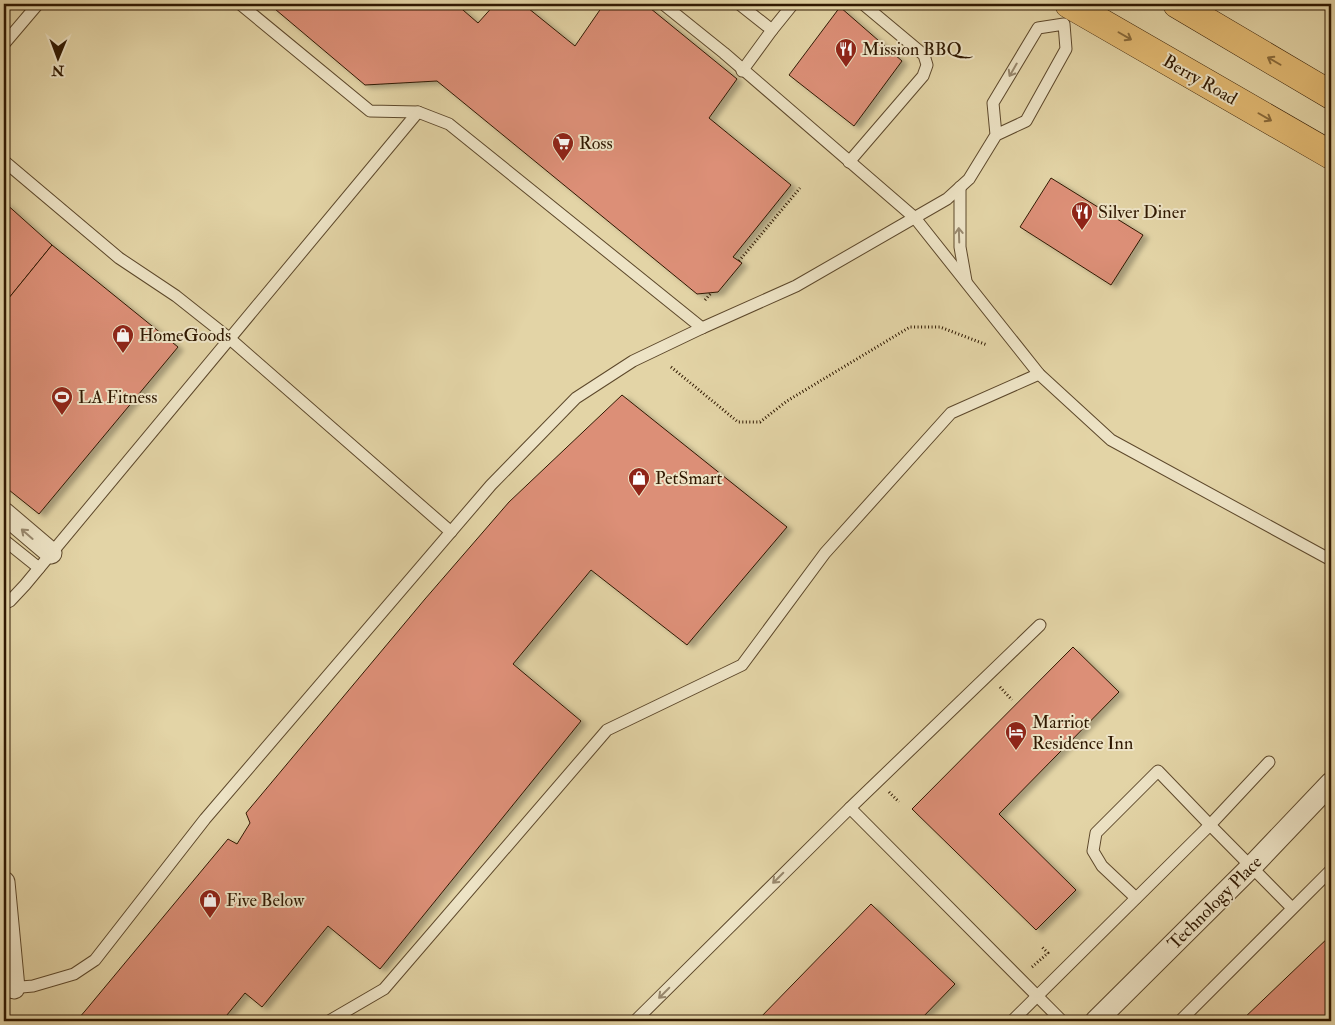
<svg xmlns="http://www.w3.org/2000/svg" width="1335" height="1025" viewBox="0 0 1335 1025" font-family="'IM FELL Double Pica',serif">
  <defs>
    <filter id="shadow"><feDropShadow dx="5.5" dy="3" stdDeviation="2.5" flood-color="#0004"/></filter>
  </defs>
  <rect width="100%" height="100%" fill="#e3d4a6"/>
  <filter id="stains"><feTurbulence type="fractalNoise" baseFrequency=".004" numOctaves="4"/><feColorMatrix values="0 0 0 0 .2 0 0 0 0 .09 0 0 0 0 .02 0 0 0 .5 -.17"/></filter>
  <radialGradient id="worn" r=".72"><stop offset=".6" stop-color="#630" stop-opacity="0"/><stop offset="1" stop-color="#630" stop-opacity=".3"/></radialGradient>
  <g fill="#dc8f77" stroke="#301902" filter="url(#shadow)">
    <polygon points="269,4 456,4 478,23 495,4 523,4 575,46 604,4 645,4 737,79 709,118 791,185 733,257 742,263 718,292 697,294 437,81 365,85"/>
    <polygon points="840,7 902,61 854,126 789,75"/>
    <polygon points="1051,178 1143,235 1111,285 1020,227"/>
    <polygon points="4,202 52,245 4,304"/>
    <polygon points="52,245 178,347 39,514 4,486 4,304"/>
    <polygon points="622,395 787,527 687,645 591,570 513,664 581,721 380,969 328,926 262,1007 245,993 222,1021 79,1021 78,1019 85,1011 228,839 237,844 250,823 246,813 425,599 509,502"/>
    <polygon points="1073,647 1119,692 999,814 1076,890 1036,930 912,809"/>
    <polygon points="871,904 955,984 919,1021 757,1021"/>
    <polygon points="1331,935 1331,1021 1241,1021"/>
  </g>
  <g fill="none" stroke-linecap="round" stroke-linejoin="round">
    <g stroke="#5d482b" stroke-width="13">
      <g id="service">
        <polyline points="240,4 370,111 418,112 449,124 702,328"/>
        <polyline points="663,4 724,53 915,218 1039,374 1111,440 1331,560"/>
        <polyline points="739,4 772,30 742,71"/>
        <polyline points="772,30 793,4"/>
        <polyline points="4,44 38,4"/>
        <polyline points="4,161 119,258 176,296 229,338 451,532"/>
        <polyline points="849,162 923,76 927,65 924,55 863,4"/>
        <polyline points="960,187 960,247 966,281"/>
        <polyline points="4,540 39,568"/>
        <polyline points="4,604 10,601 25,585 418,112"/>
        <polyline points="850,808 1040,625"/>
        <polyline points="1136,898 1102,866 1093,851 1096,833 1158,771 1210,825 1269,762"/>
        <polyline points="10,988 33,986 74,974 95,960 205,819 491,485 576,398 633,361 702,328 796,286 947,199 969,179 996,135 1026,121 1066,49 1064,24 1038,28 993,103 996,135"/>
        <polyline points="329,1021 384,989 607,730 742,665 825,553 951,413 1039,374"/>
        <polyline points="635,1021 850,808 1062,1021"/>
        <polyline points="1012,1021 1210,825 1292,908"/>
        <polyline points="1180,1021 1331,870"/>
      </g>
    </g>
    <g stroke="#5d482b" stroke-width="23">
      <g id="minor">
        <polyline points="4,513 51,553"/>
        <polyline points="4,882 14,988"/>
        <polyline points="1096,1021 1252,866 1331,783"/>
      </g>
    </g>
    <g stroke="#301902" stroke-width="29">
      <g id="trunk">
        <polyline points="1069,4 1331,155"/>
        <polyline points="1177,4 1331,95"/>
      </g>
    </g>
    <g stroke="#301902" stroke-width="3" stroke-dasharray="1 2.5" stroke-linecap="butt">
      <polyline points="739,261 800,188"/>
      <polyline points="705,300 712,292"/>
      <polyline points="671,367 738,422 760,422 787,401 910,327 940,327 987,345"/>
      <polyline points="1000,687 1012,700"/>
      <polyline points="889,792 899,802"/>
      <polyline points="1032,967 1048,953 1041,946"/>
    </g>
    <use href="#service" stroke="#ede3c5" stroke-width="11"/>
    <use href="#minor" stroke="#ede3c5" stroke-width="21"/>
    <use href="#trunk" stroke="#e2ba73" stroke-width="28"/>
  </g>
  <defs><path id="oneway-shaft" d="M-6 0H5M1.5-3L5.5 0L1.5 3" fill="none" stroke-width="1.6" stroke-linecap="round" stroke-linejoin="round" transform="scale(1.25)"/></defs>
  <g stroke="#896a3a">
    <use href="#oneway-shaft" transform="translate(1125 36) rotate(30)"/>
    <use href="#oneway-shaft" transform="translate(1274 61) rotate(-150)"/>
    <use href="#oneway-shaft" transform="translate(1265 117) rotate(30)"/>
  </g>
  <g stroke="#98886d">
    <use href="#oneway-shaft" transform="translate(1013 70) rotate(120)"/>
    <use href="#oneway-shaft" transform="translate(959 235) rotate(-92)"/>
    <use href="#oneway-shaft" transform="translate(27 534) rotate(-139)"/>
    <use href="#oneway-shaft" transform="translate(778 878) rotate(135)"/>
    <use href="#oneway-shaft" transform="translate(664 993) rotate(135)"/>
  </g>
  <defs>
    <g id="restaurant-pin" transform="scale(1.125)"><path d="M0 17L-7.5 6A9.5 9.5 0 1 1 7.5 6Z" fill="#8f2418" stroke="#ede3c5"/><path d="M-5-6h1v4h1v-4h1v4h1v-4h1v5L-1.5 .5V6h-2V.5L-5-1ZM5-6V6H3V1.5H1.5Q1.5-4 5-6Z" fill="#fff"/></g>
    <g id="supermarket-pin" transform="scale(1.125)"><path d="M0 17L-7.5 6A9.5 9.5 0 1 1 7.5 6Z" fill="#8f2418" stroke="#ede3c5"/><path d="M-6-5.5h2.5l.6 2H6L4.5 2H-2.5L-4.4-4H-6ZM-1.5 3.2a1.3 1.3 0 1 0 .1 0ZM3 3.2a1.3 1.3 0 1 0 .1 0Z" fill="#fff"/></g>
    <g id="shop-pin" transform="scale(1.125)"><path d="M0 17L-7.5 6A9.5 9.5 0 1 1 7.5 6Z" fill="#8f2418" stroke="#ede3c5"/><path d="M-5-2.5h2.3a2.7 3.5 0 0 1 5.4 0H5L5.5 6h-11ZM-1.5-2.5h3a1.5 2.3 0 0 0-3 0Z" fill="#fff"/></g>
    <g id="stadium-pin" transform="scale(1.125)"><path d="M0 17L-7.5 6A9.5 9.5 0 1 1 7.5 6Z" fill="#8f2418" stroke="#ede3c5"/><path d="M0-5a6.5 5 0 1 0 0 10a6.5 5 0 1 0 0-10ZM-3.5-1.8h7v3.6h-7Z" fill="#fff"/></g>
    <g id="hotel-pin" transform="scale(1.125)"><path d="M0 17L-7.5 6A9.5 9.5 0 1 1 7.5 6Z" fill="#8f2418" stroke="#ede3c5"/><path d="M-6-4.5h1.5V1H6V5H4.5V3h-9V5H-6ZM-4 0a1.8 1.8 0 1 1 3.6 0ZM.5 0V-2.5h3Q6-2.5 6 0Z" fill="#fff"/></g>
  </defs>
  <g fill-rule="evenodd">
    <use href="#restaurant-pin" x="846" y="49"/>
    <use href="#supermarket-pin" x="563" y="143"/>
    <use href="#restaurant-pin" x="1082" y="212"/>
    <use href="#shop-pin" x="123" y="335"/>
    <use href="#stadium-pin" x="62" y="397"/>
    <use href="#shop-pin" x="639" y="478"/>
    <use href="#hotel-pin" x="1016" y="732"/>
    <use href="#shop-pin" x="210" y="900"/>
  </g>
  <g text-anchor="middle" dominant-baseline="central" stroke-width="4" stroke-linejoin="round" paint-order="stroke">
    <g font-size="18" fill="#301902" stroke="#ede3c5" text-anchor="start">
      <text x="862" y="49">Mission BBQ</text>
      <text x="579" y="143">Ross</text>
      <text x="1098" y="212">Silver Diner</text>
      <text x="139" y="335">HomeGoods</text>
      <text x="78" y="397">LA Fitness</text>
      <text x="655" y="478">PetSmart</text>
      <text x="1032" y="722">Marriot<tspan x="1032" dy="21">Residence Inn</tspan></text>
      <text x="226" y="900">Five Below</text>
    </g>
    <g font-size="18" fill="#301902" stroke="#ede3c5">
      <text transform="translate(1200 80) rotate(30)">Berry Road</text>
      <text transform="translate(1215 903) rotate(-45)">Technology Place</text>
    </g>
  </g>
  <rect width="1335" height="1025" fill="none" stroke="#e3d4a6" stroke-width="20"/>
  <rect x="5" y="5" width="1325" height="1015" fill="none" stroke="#301902" stroke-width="2.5"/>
  <rect x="10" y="10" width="1315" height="1005" fill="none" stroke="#301902"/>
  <g transform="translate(58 58) rotate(181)" stroke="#ede3c5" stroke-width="4" paint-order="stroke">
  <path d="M0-4L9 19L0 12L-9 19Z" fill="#301902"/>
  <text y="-8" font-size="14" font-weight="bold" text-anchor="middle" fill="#301902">N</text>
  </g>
  <rect width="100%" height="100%" filter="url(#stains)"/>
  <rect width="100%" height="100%" fill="url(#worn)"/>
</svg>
